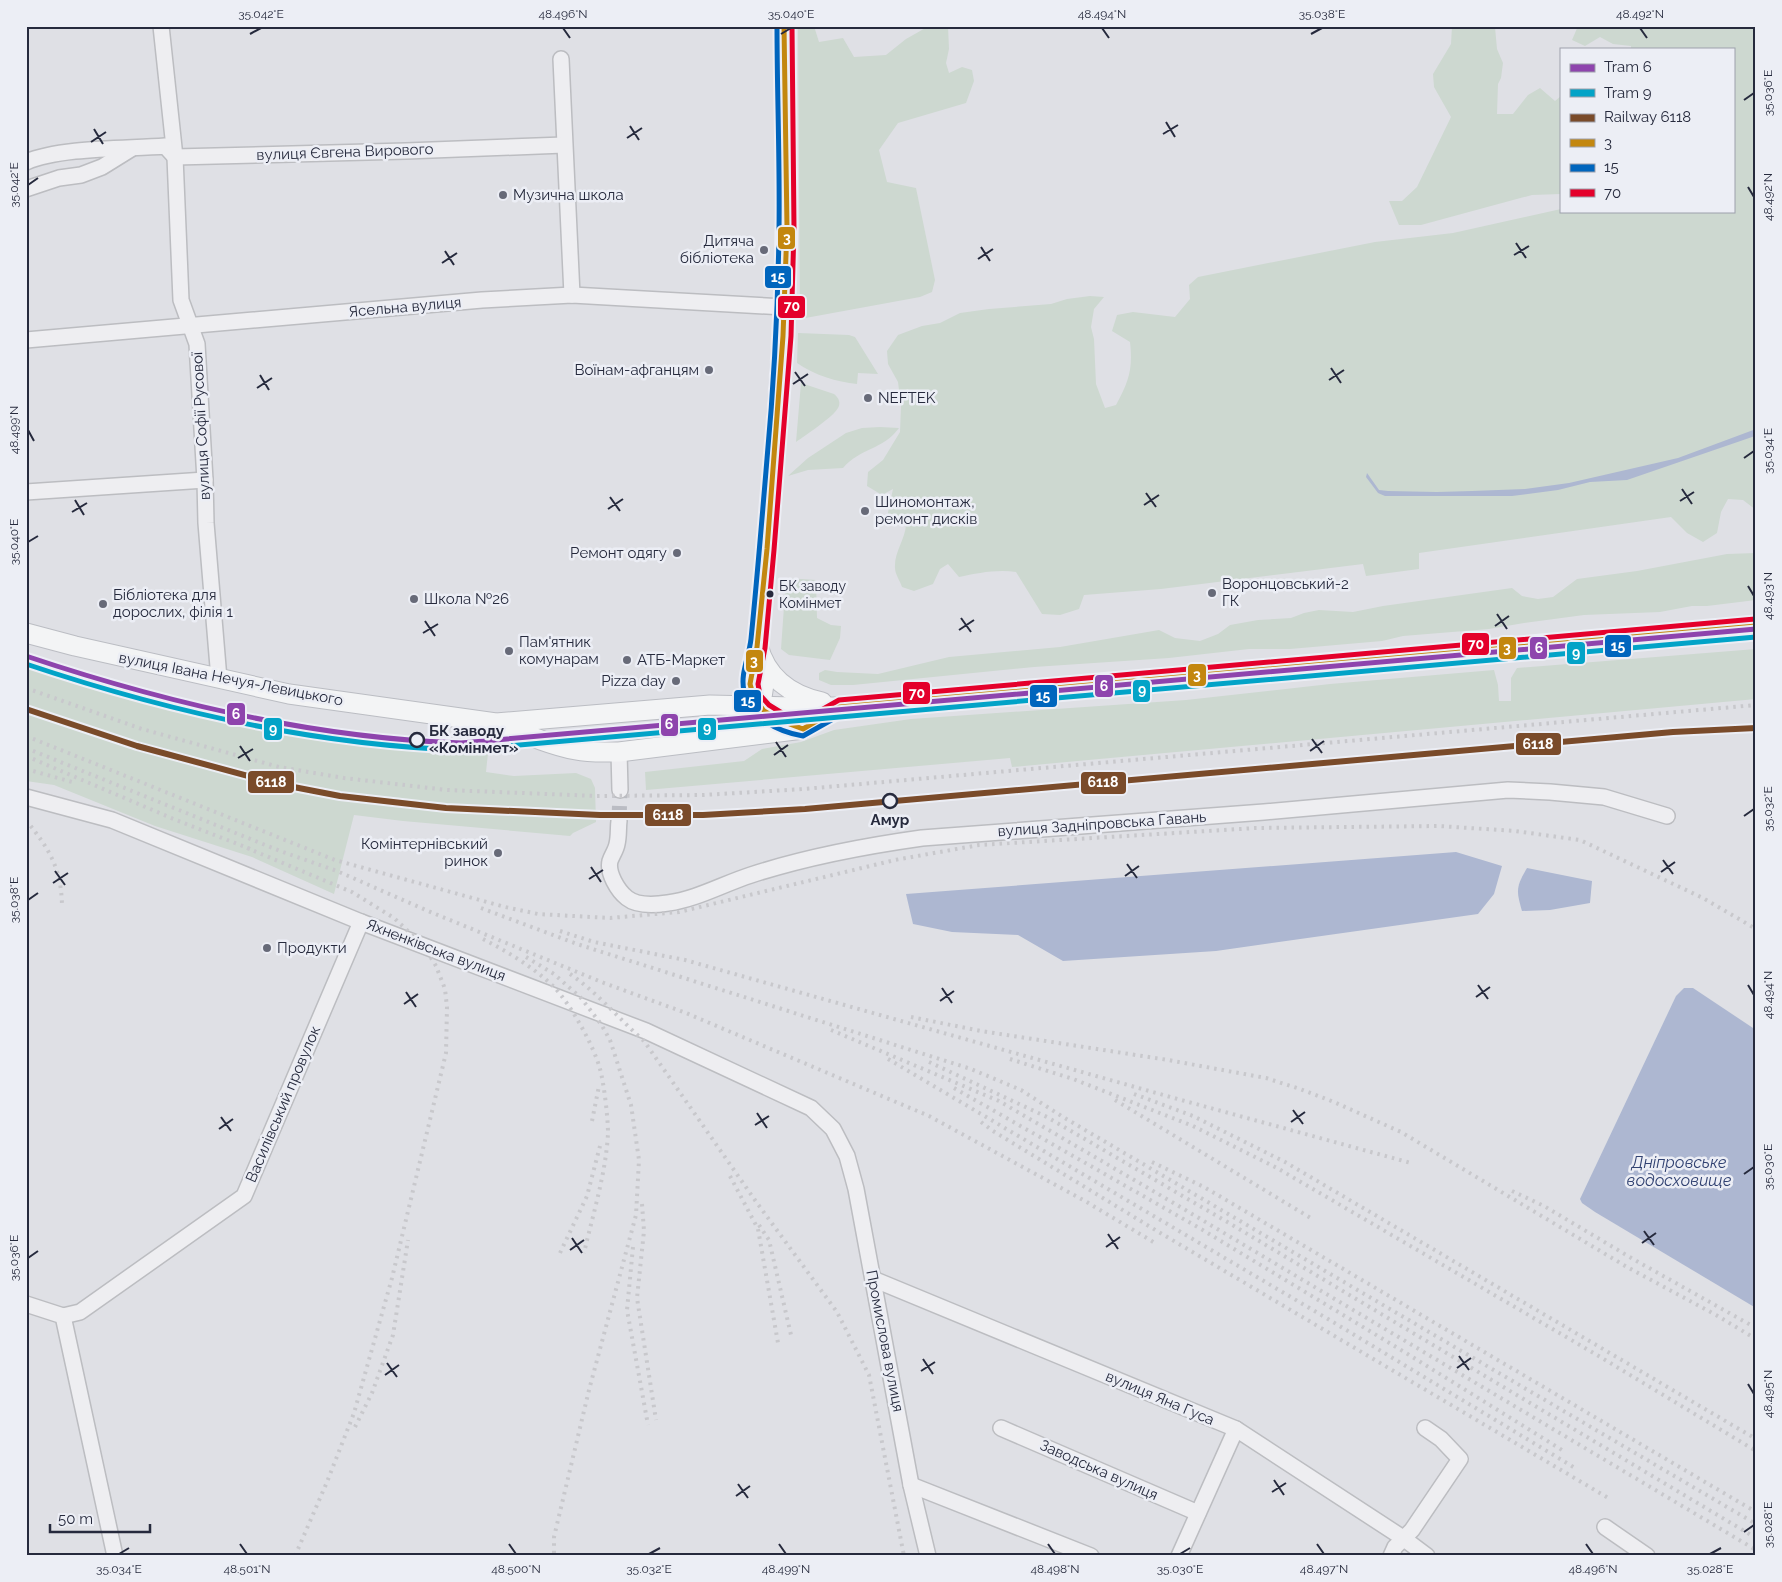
<svg xmlns="http://www.w3.org/2000/svg" width="1782" height="1582" viewBox="0 0 1782 1582" font-family="Raleway,sans-serif">
  <rect width="100%" height="100%" fill="#dfe0e5"/>
  <g fill="#cdd8d0">
    <polygon points="798,26 814,26 819,42 843,38 854,57 886,55 906,39 929,26 948,26 949,49 946,63 949,73 962,67 972,70 974,81 966,103 898,123 879,150 887,182 916,188 935,280 932,292 920,297 800,319"/>
    <polygon points="1452,26 1497,26 1495,27 1497,49 1503,63 1501,78 1498,84 1497,114 1513,114 1528,95 1540,88 1555,101 1561,96 1561,194 1532,195 1421,225 1399,225 1389,201 1402,201 1417,187 1451,117 1434,87 1433,74 1451,44"/>
    <path d="M1578,26H1756V510L1743,500L1728,499L1721,512L1717,533L1703,542L1687,533L1671,517L1419,553V569L1366,576L1363,564L1161,589L1084,595L1079,609L1060,615L1042,614L1016,572C998,569 977,573 959,577L948,564L940,569L933,584L914,591L902,587C900,581 895,574 895,568C894,552 905,540 906,525L886,522L893,489L882,495L867,486L868,472L883,460L900,432L901,406L898,382L888,364L887,351L898,335L922,326L940,323L960,313L989,309L1051,304L1067,299L1090,296L1104,297L1094,309L1091,327L1094,339L1096,384L1105,408L1116,405C1129,381 1133,369 1130,342L1112,331L1117,315L1133,312L1175,317L1190,299L1189,285L1198,277L1375,242L1453,233L1561,209V211H1733V49H1631V46L1613,44L1600,37L1585,46L1572,40Z"/>
    <path d="M798,333L849,335L855,337L878,374L858,373L857,384C837,382 814,375 797,363Z"/>
    <path d="M801,383L834,394C839,398 841,403 838,408C833,417 806,435 796,442Z"/>
    <path d="M880,427L899,428C883,450 860,448 843,468L808,470L788,476L808,458L846,433L862,428Z"/>
    <polygon points="1756,553 1756,600 1707,606 1692,606 1660,612 1584,615 1524,623 1489,629 1403,636 1382,641 1290,649 1249,649 1169,658 1034,667 853,685 831,685 819,680 819,673 825,670 837,672 878,674 949,657 1060,647 1159,630 1175,638 1200,641 1218,634 1230,625 1258,620 1291,618 1304,613 1319,610 1353,612 1383,606 1512,588 1522,596 1538,599 1553,597 1577,579 1637,571 1727,554"/>
    <polygon points="786,578 816,580 817,618 831,625 841,626 840,638 830,660 789,655 781,649"/>
    <polygon points="1756,649 1756,699 1012,767 1010,758 646,790 645,772 744,761 762,749 801,742 834,730 911,719 1186,700 1330,684 1494,670 1498,685 1499,701 1511,701 1511,678 1517,668"/>
    <polygon points="26,657 117,689 191,708 272,726 488,753 486,772 514,776 576,773 591,779 595,788 596,822 573,833 570,836 403,821 354,815 334,894 252,857 155,826 54,785 26,781"/>
  </g>
  <g fill="#adb7d1">
    <polygon points="1756,429 1755,436 1627,480 1590,482 1558,490 1512,496 1385,496 1378,493 1366,477 1367,473 1379,490 1388,491 1437,492 1472,491 1525,489 1569,483 1678,458"/>
    <polygon points="1456,852 1502,866 1494,894 1478,914 1216,951 1063,961 1018,935 952,932 913,924 906,894"/>
    <path d="M1527,868L1592,881L1590,903L1550,910L1522,911C1516,890 1516,887 1527,868Z"/>
    <polygon points="1684,988 1693,988 1756,1030 1756,1308 1595,1212 1582,1203 1580,1199 1676,996"/>
  </g>
  <g fill="none" stroke-linecap="round" stroke-linejoin="round">
    <polyline stroke="#babcc3" stroke-width="15" stroke-dasharray="15 8" stroke-linecap="butt" points="619,821 620,790"/>
    <g stroke="#bcbdc1" stroke-width="18">
      <g id="minor">
        <polyline points="161,26 175,157 181,300 197,344 205,480 206,523 219,679"/>
        <polyline points="561,59 572,295"/>
        <path d="M26,162C61,147 126,149 165,146L175,157L406,151L564,145"/>
        <polyline points="26,189 59,178 81,175 102,167 131,149"/>
        <polyline points="26,340 482,300 572,295 784,307"/>
        <polyline points="26,492 205,480"/>
        <polyline points="619,752 620,790"/>
        <polyline points="26,797 112,820 361,922 646,1031 811,1108 833,1129 847,1156 856,1189 911,1485 928,1556"/>
        <path d="M619,821C618,828 619,836 617,844C616,850 612,855 610,861C607,873 618,891 627,898C637,906 655,905 668,903C697,899 723,884 751,875C806,857 865,846 922,838L1264,812L1508,790L1550,792L1604,797L1667,816"/>
        <polyline points="873,1279 1236,1429 1403,1538 1427,1556"/>
        <polyline points="26,1304 63,1316 115,1556"/>
        <polyline points="63,1316 80,1312 244,1196 361,922"/>
        <polyline points="1001,1428 1198,1513"/>
        <polyline points="911,1485 1091,1556"/>
        <polyline points="1605,1527 1647,1556"/>
        <polyline points="1179,1556 1236,1429"/>
        <polyline points="1391,1556 1395,1547 1412,1530 1460,1459 1441,1439 1425,1428"/>
      </g>
    </g>
    <g stroke="#bbbdc3" stroke-width="21">
      <g id="major">
        <polyline points="784,26 787,167 785,294 774,459 758,645 751,676 751,691 759,707 771,716 803,729"/>
        <polyline points="26,633 75,646 289,694 496,723 710,705 794,707 840,707 1756,626"/>
        <path d="M758,645C766,677 790,695 822,702"/>
        <path d="M501,724C525,734 550,745 576,750C590,753 605,752 619,752L803,729L839,708"/>
        <path d="M725,738C758,718 769,699 762,660"/>
      </g>
    </g>
    <use href="#minor" stroke="#eeeef1" stroke-width="15"/>
    <use href="#major" stroke="#f3f4f5" stroke-width="19"/>
    <g stroke="#c8c8cc" stroke-width="4" stroke-dasharray="2.5 5" stroke-linecap="butt">
      <polyline points="26,688 142,729 279,767 344,778 447,790 597,796 703,795 804,789 1756,705"/>
      <polyline points="26,736 335,860 505,907 538,914 610,918 679,912 895,860 979,845 1256,828 1439,826 1515,831 1580,840 1703,898 1756,929"/>
      <polyline points="26,748 280,851 337,871 428,911 604,983 686,1013 929,1116 1085,1201 1155,1243"/>
      <polyline points="26,756 176,820 253,850"/>
      <polyline points="26,769 72,782"/>
      <path d="M26,820C49,849 61,867 62,905"/>
      <polyline points="247,848 352,892 394,918 423,945 436,966 445,989 447,1007 446,1053 392,1278 354,1413 327,1482 295,1556"/>
      <polyline points="481,908 577,944 971,1069 1021,1090 1063,1117 1756,1524"/>
      <polyline points="560,931 594,942 685,960 1174,1098 1411,1163"/>
      <path d="M483,939C508,952 533,967 553,986C570,1003 594,1046 600,1069C604,1083 608,1118 608,1133C606,1173 593,1214 584,1253"/>
      <polyline points="526,957 554,974 581,998 601,1024 610,1040 631,1105 639,1160 636,1215 589,1390 554,1537 554,1556"/>
      <path d="M570,974C598,993 619,1019 644,1041L757,1203L837,1312L869,1375L904,1556"/>
      <polyline points="911,1017 981,1031 1168,1060 1266,1078 1300,1089 1334,1102 1401,1132 1627,1267 1716,1315 1756,1339"/>
      <polyline points="831,1030 999,1101 1177,1205 1756,1550"/>
      <polyline points="888,1059 1328,1319 1575,1468"/>
      <polyline points="1010,1059 1073,1079 1193,1126 1277,1168 1597,1355 1756,1451"/>
      <polyline points="929,1062 1047,1117 1229,1223 1756,1538"/>
      <polyline points="954,1088 1201,1229 1406,1353 1562,1450"/>
      <polyline points="1134,1094 1193,1116 1285,1162 1756,1439"/>
      <polyline points="1115,1100 1314,1220"/>
      <polyline points="592,1121 599,1086"/>
      <polyline points="981,1122 993,1131 1157,1231 1610,1499"/>
      <polyline points="1152,1162 1204,1187 1756,1512"/>
      <polyline points="730,1176 758,1229 778,1343"/>
      <polyline points="1512,1191 1544,1206 1633,1259 1756,1328"/>
      <polyline points="642,1204 644,1231 637,1298 656,1420"/>
      <polyline points="759,1225 769,1240 791,1335"/>
      <polyline points="633,1247 627,1310 648,1425"/>
      <polyline points="560,1253 587,1196 600,1146"/>
      <polyline points="355,1427 372,1393 393,1335 408,1240"/>
    </g>
    <g stroke="#eceef5" stroke-width="9">
      <polyline id="bus-1" points="784,26 787,228 783,336 767,549 757,647 750,684 754,698 764,711 779,720 803,729 840,707 1756,626"/>
    </g>
    <g stroke="#eceef5" stroke-width="9">
      <path id="bus-2" d="M777,26C777,94 780,162 779,230C778,306 774,383 767,459C762,519 757,580 751,639C749,657 740,674 744,691C749,718 779,732 803,736L842,714L1756,634"/>
    </g>
    <g stroke="#eceef5" stroke-width="9">
      <polyline id="bus-3" points="792,26 794,228 791,336 774,550 765,648 758,684 760,695 769,705 782,713 802,721 839,700 1755,619"/>
    </g>
    <use href="#bus-1" stroke="#c3870f" stroke-width="5"/>
    <use href="#bus-2" stroke="#0065bd" stroke-width="5"/>
    <use href="#bus-3" stroke="#e4002b" stroke-width="5"/>
    <g stroke="#eceef5" stroke-width="10">
      <polyline id="rail-1" points="26,709 137,746 278,784 340,796 446,808 600,815 703,815 805,809 1673,732 1756,728"/>
    </g>
    <use href="#rail-1" stroke="#7a4b2a" stroke-width="6"/>
    <g stroke="#eceef5" stroke-width="9">
      <path id="tram-1" d="M26,656C166,703 313,738 461,743L1756,629"/>
    </g>
    <g stroke="#eceef5" stroke-width="9">
      <path id="tram-2" d="M26,664C166,711 313,745 461,750L1756,637"/>
    </g>
    <use href="#tram-1" stroke="#8e44ad" stroke-width="5"/>
    <use href="#tram-2" stroke="#02a3c7" stroke-width="5"/>
  </g>
  <path fill="none" stroke="#262a3d" stroke-width="2" d="M563,28L570,38M1102,28L1109,38M1640,28L1647,38M250,34L261,28M781,34L791,28M1311,34L1322,28M1744,100L1754,93M1166,122L1175,137M630,126L639,140M94,129L103,144M1163,134L1178,125M627,138L642,128M91,142L106,132M28,185L38,178M1748,187L1754,197M1516,243L1526,258M981,247L990,261M445,251L454,265M1514,255L1529,246M978,259L993,249M442,263L457,253M1331,368L1341,383M795,372L805,386M260,375L269,390M1329,380L1344,370M793,384L808,374M257,388L272,378M28,430L34,441M1744,458L1754,451M1682,489L1692,504M1146,493L1156,507M610,497L620,511M75,500L84,515M1680,501L1694,492M1144,505L1159,495M608,509L623,499M72,512L87,503M28,542L38,536M1748,586L1754,596M1497,614L1507,629M961,618L971,632M425,621L435,636M1495,626L1509,616M959,630L974,620M423,633L438,624M1312,739L1322,753M776,742L786,757M240,746L250,761M1310,751L1324,741M774,755L788,745M238,758L253,749M1744,816L1754,809M1663,860L1673,874M1127,864L1137,878M591,867L601,882M55,871L65,885M1661,872L1675,862M1125,876L1139,866M589,879L603,870M53,883L68,873M28,900L38,893M1478,985L1488,999M1748,985L1754,995M942,988L952,1003M406,992L416,1007M1476,997L1490,987M940,1001L954,991M404,1004L418,994M1293,1110L1303,1124M757,1113L767,1128M221,1117L231,1131M1291,1122L1305,1112M755,1125L769,1116M219,1129L233,1119M1744,1174L1754,1167M1644,1231L1654,1245M1108,1234L1118,1249M572,1238L582,1253M1642,1243L1656,1233M1106,1247L1120,1237M570,1250L584,1240M28,1258L38,1251M1459,1356L1469,1370M923,1359L933,1374M387,1363L397,1377M1457,1368L1471,1358M921,1371L935,1362M385,1375L399,1365M1748,1384L1754,1394M1274,1480L1284,1495M738,1484L748,1498M1272,1492L1286,1483M736,1496L750,1486M1744,1532L1754,1525M240,1544L247,1554M509,1544L516,1554M779,1544L786,1554M1048,1544L1055,1554M1317,1544L1324,1554M1586,1544L1593,1554M119,1554L129,1548M649,1554L660,1548M1180,1554L1190,1548M1710,1554L1721,1548"/>
  <g fill="#676a78" stroke="#eceef5" stroke-width="2">
    <circle cx="503" cy="195" r="5"/>
    <circle cx="764" cy="250" r="5"/>
    <circle cx="709" cy="370" r="5"/>
    <circle cx="868" cy="398" r="5"/>
    <circle cx="865" cy="511" r="5"/>
    <circle cx="677" cy="553" r="5"/>
    <circle cx="1212" cy="593" r="5"/>
    <circle cx="414" cy="599" r="5"/>
    <circle cx="103" cy="604" r="5"/>
    <circle cx="509" cy="651" r="5"/>
    <circle cx="627" cy="660" r="5"/>
    <circle cx="676" cy="681" r="5"/>
    <circle cx="498" cy="853" r="5"/>
    <circle cx="267" cy="948" r="5"/>
  </g>
  <circle fill="#262a3d" stroke="#eceef5" stroke-width="2" cx="770" cy="594" r="4.5"/>
  <g fill="#eceef5" stroke="#262a3d" stroke-width="2.5">
    <circle cx="417" cy="740" r="7"/>
    <circle cx="890" cy="801" r="7"/>
  </g>
  <g text-anchor="middle" dominant-baseline="central" stroke-width="5" stroke-linejoin="round" paint-order="stroke">
    <g font-size="14" fill="#262a3d" stroke="#eceef5" text-anchor="start">
      <text x="779" y="586">БК заводу<tspan x="779" dy="17">Комінмет</tspan></text>
    </g>
    <g font-size="15" fill="#262a3d" stroke="#eceef5">
      <text transform="translate(345 152) rotate(-2)">вулиця Євгена Вирового</text>
      <text transform="translate(405 307) rotate(-5)">Ясельна вулиця</text>
      <text transform="translate(201 426) rotate(-93)">вулиця Софії Русової</text>
      <text transform="translate(231 679) rotate(11)">вулиця Івана Нечуя-Левицького</text>
      <text transform="translate(1102 824) rotate(-4)">вулиця Задніпровська Гавань</text>
      <text transform="translate(436 950) rotate(21)">Яхненківська вулиця</text>
      <text transform="translate(283 1104) rotate(-67)">Василівський провулок</text>
      <text transform="translate(885 1341) rotate(79)">Промислова вулиця</text>
      <text transform="translate(1160 1398) rotate(23)">вулиця Яна Гуса</text>
      <text transform="translate(1099 1470) rotate(24)">Заводська вулиця</text>
    </g>
    <g font-size="15" fill="#262a3d" stroke="#eceef5" text-anchor="start">
      <text x="513" y="195">Музична школа</text>
      <text x="754" y="241" text-anchor="end">Дитяча<tspan x="754" dy="17">бібліотека</tspan></text>
      <text x="699" y="370" text-anchor="end">Воїнам-афганцям</text>
      <text x="878" y="398">NEFTEK</text>
      <text x="875" y="502">Шиномонтаж,<tspan x="875" dy="17">ремонт дисків</tspan></text>
      <text x="667" y="553" text-anchor="end">Ремонт одягу</text>
      <text x="1222" y="584">Воронцовський-2<tspan x="1222" dy="17">ГК</tspan></text>
      <text x="113" y="595">Бiблiотека для<tspan x="113" dy="17">дорослих, фiлiя 1</tspan></text>
      <text x="424" y="599">Школа №26</text>
      <text x="519" y="642">Пам'ятник<tspan x="519" dy="17">комунарам</tspan></text>
      <text x="637" y="660">АТБ-Маркет</text>
      <text x="666" y="681" text-anchor="end">Pizza day</text>
      <text x="488" y="844" text-anchor="end">Комінтернівський<tspan x="488" dy="17">ринок</tspan></text>
      <text x="277" y="948">Продукти</text>
    </g>
    <g font-size="15" font-weight="bold" fill="#262a3d" stroke="#eceef5" text-anchor="start">
      <text x="429" y="731">БК заводу<tspan x="429" dy="17">«Комінмет»</tspan></text>
      <text x="890" y="820" text-anchor="middle">Амур</text>
    </g>
    <g font-size="16" font-style="italic" fill="#304171" stroke="#eceef5">
      <text x="1679" y="1162">Дніпровське<tspan x="1679" dy="18">водосховище</tspan></text>
    </g>
  </g>
  <g stroke="#eceef5" stroke-width="2">
    <rect x="777" y="226" width="19" height="24" rx="5" fill="#c3870f"/>
    <rect x="764" y="265" width="28" height="24" rx="5" fill="#0065bd"/>
    <rect x="777" y="295" width="29" height="24" rx="5" fill="#e4002b"/>
    <rect x="1461" y="632" width="29" height="24" rx="5" fill="#e4002b"/>
    <rect x="1604" y="634" width="28" height="24" rx="5" fill="#0065bd"/>
    <rect x="1498" y="636" width="19" height="24" rx="5" fill="#c3870f"/>
    <rect x="1529" y="636" width="19" height="24" rx="5" fill="#8e44ad"/>
    <rect x="1566" y="641" width="20" height="24" rx="5" fill="#02a3c7"/>
    <rect x="745" y="649" width="19" height="24" rx="5" fill="#c3870f"/>
    <rect x="1187" y="663" width="20" height="24" rx="5" fill="#c3870f"/>
    <rect x="1094" y="674" width="20" height="24" rx="5" fill="#8e44ad"/>
    <rect x="1132" y="679" width="19" height="24" rx="5" fill="#02a3c7"/>
    <rect x="902" y="681" width="29" height="24" rx="5" fill="#e4002b"/>
    <rect x="1029" y="684" width="29" height="24" rx="5" fill="#0065bd"/>
    <rect x="733" y="689" width="29" height="24" rx="5" fill="#0065bd"/>
    <rect x="226" y="702" width="20" height="24" rx="5" fill="#8e44ad"/>
    <rect x="660" y="713" width="19" height="24" rx="5" fill="#8e44ad"/>
    <rect x="697" y="717" width="20" height="24" rx="5" fill="#02a3c7"/>
    <rect x="263" y="717" width="20" height="24" rx="5" fill="#02a3c7"/>
    <rect x="1515" y="732" width="47" height="24" rx="5" fill="#7a4b2a"/>
    <rect x="247" y="770" width="48" height="24" rx="5" fill="#7a4b2a"/>
    <rect x="1080" y="771" width="47" height="24" rx="5" fill="#7a4b2a"/>
    <rect x="644" y="803" width="48" height="24" rx="5" fill="#7a4b2a"/>
  </g>
  <g font-size="14" text-anchor="middle" font-weight="bold" fill="#fff">
    <text x="787" y="243">3</text>
    <text x="778" y="282">15</text>
    <text x="792" y="311">70</text>
    <text x="1476" y="649">70</text>
    <text x="1618" y="651">15</text>
    <text x="1507" y="653">3</text>
    <text x="1539" y="653">6</text>
    <text x="1576" y="658">9</text>
    <text x="754" y="666">3</text>
    <text x="1197" y="680">3</text>
    <text x="1104" y="691">6</text>
    <text x="1142" y="695">9</text>
    <text x="917" y="698">70</text>
    <text x="1043" y="701">15</text>
    <text x="748" y="706">15</text>
    <text x="236" y="719">6</text>
    <text x="669" y="729">6</text>
    <text x="707" y="733">9</text>
    <text x="273" y="734">9</text>
    <text x="1538" y="749">6118</text>
    <text x="271" y="787">6118</text>
    <text x="1103" y="787">6118</text>
    <text x="668" y="820">6118</text>
  </g>
  <rect width="1782" height="1582" fill="none" stroke="#eceef5" stroke-width="55"/>
  <rect x="1560" y="48" width="175" height="165" fill="#eceef5" stroke="#9da0ab"/>
  <rect x="1570" y="64" width="25" height="8" fill="#8e44ad" stroke="#9da0ab"/>
  <text x="1604" y="72" font-size="15" fill="#262a3d">Tram 6</text>
  <rect x="1570" y="89" width="25" height="8" fill="#02a3c7" stroke="#9da0ab"/>
  <text x="1604" y="98" font-size="15" fill="#262a3d">Tram 9</text>
  <rect x="1570" y="114" width="25" height="8" fill="#7a4b2a" stroke="#9da0ab"/>
  <text x="1604" y="122" font-size="15" fill="#262a3d">Railway 6118</text>
  <rect x="1570" y="139" width="25" height="8" fill="#c3870f" stroke="#9da0ab"/>
  <text x="1604" y="148" font-size="15" fill="#262a3d">3</text>
  <rect x="1570" y="164" width="25" height="8" fill="#0065bd" stroke="#9da0ab"/>
  <text x="1604" y="172" font-size="15" fill="#262a3d">15</text>
  <rect x="1570" y="189" width="25" height="8" fill="#e4002b" stroke="#9da0ab"/>
  <text x="1604" y="198" font-size="15" fill="#262a3d">70</text>
  <path d="M50 1524v8h100v-8" fill="none" stroke="#262a3d" stroke-width="2.5"/>
  <text x="58" y="1524" font-size="15" fill="#262a3d" stroke="#eceef5" stroke-width="4" paint-order="stroke">50 m</text>
  <rect x="28" y="28" width="1726" height="1526" fill="none" stroke="#262a3d" stroke-width="2"/>
  <g font-size="12" text-anchor="middle" fill="#262a3d">
    <text x="261" y="18">35.042°E</text>
    <text x="563" y="18">48.496°N</text>
    <text x="791" y="18">35.040°E</text>
    <text x="1102" y="18">48.494°N</text>
    <text x="1322" y="18">35.038°E</text>
    <text x="1640" y="18">48.492°N</text>
    <text transform="translate(1768 93) rotate(-90)" y="4">35.036°E</text>
    <text transform="translate(14 185) rotate(-90)" y="4">35.042°E</text>
    <text transform="translate(1768 197) rotate(-90)" y="4">48.492°N</text>
    <text transform="translate(14 430) rotate(-90)" y="4">48.499°N</text>
    <text transform="translate(1768 451) rotate(-90)" y="4">35.034°E</text>
    <text transform="translate(14 542) rotate(-90)" y="4">35.040°E</text>
    <text transform="translate(1768 596) rotate(-90)" y="4">48.493°N</text>
    <text transform="translate(1768 809) rotate(-90)" y="4">35.032°E</text>
    <text transform="translate(14 900) rotate(-90)" y="4">35.038°E</text>
    <text transform="translate(1768 995) rotate(-90)" y="4">48.494°N</text>
    <text transform="translate(1768 1167) rotate(-90)" y="4">35.030°E</text>
    <text transform="translate(14 1258) rotate(-90)" y="4">35.036°E</text>
    <text transform="translate(1768 1394) rotate(-90)" y="4">48.495°N</text>
    <text transform="translate(1768 1525) rotate(-90)" y="4">35.028°E</text>
    <text x="119" y="1573">35.034°E</text>
    <text x="247" y="1573">48.501°N</text>
    <text x="516" y="1573">48.500°N</text>
    <text x="649" y="1573">35.032°E</text>
    <text x="786" y="1573">48.499°N</text>
    <text x="1055" y="1573">48.498°N</text>
    <text x="1180" y="1573">35.030°E</text>
    <text x="1324" y="1573">48.497°N</text>
    <text x="1593" y="1573">48.496°N</text>
    <text x="1710" y="1573">35.028°E</text>
  </g>
</svg>
